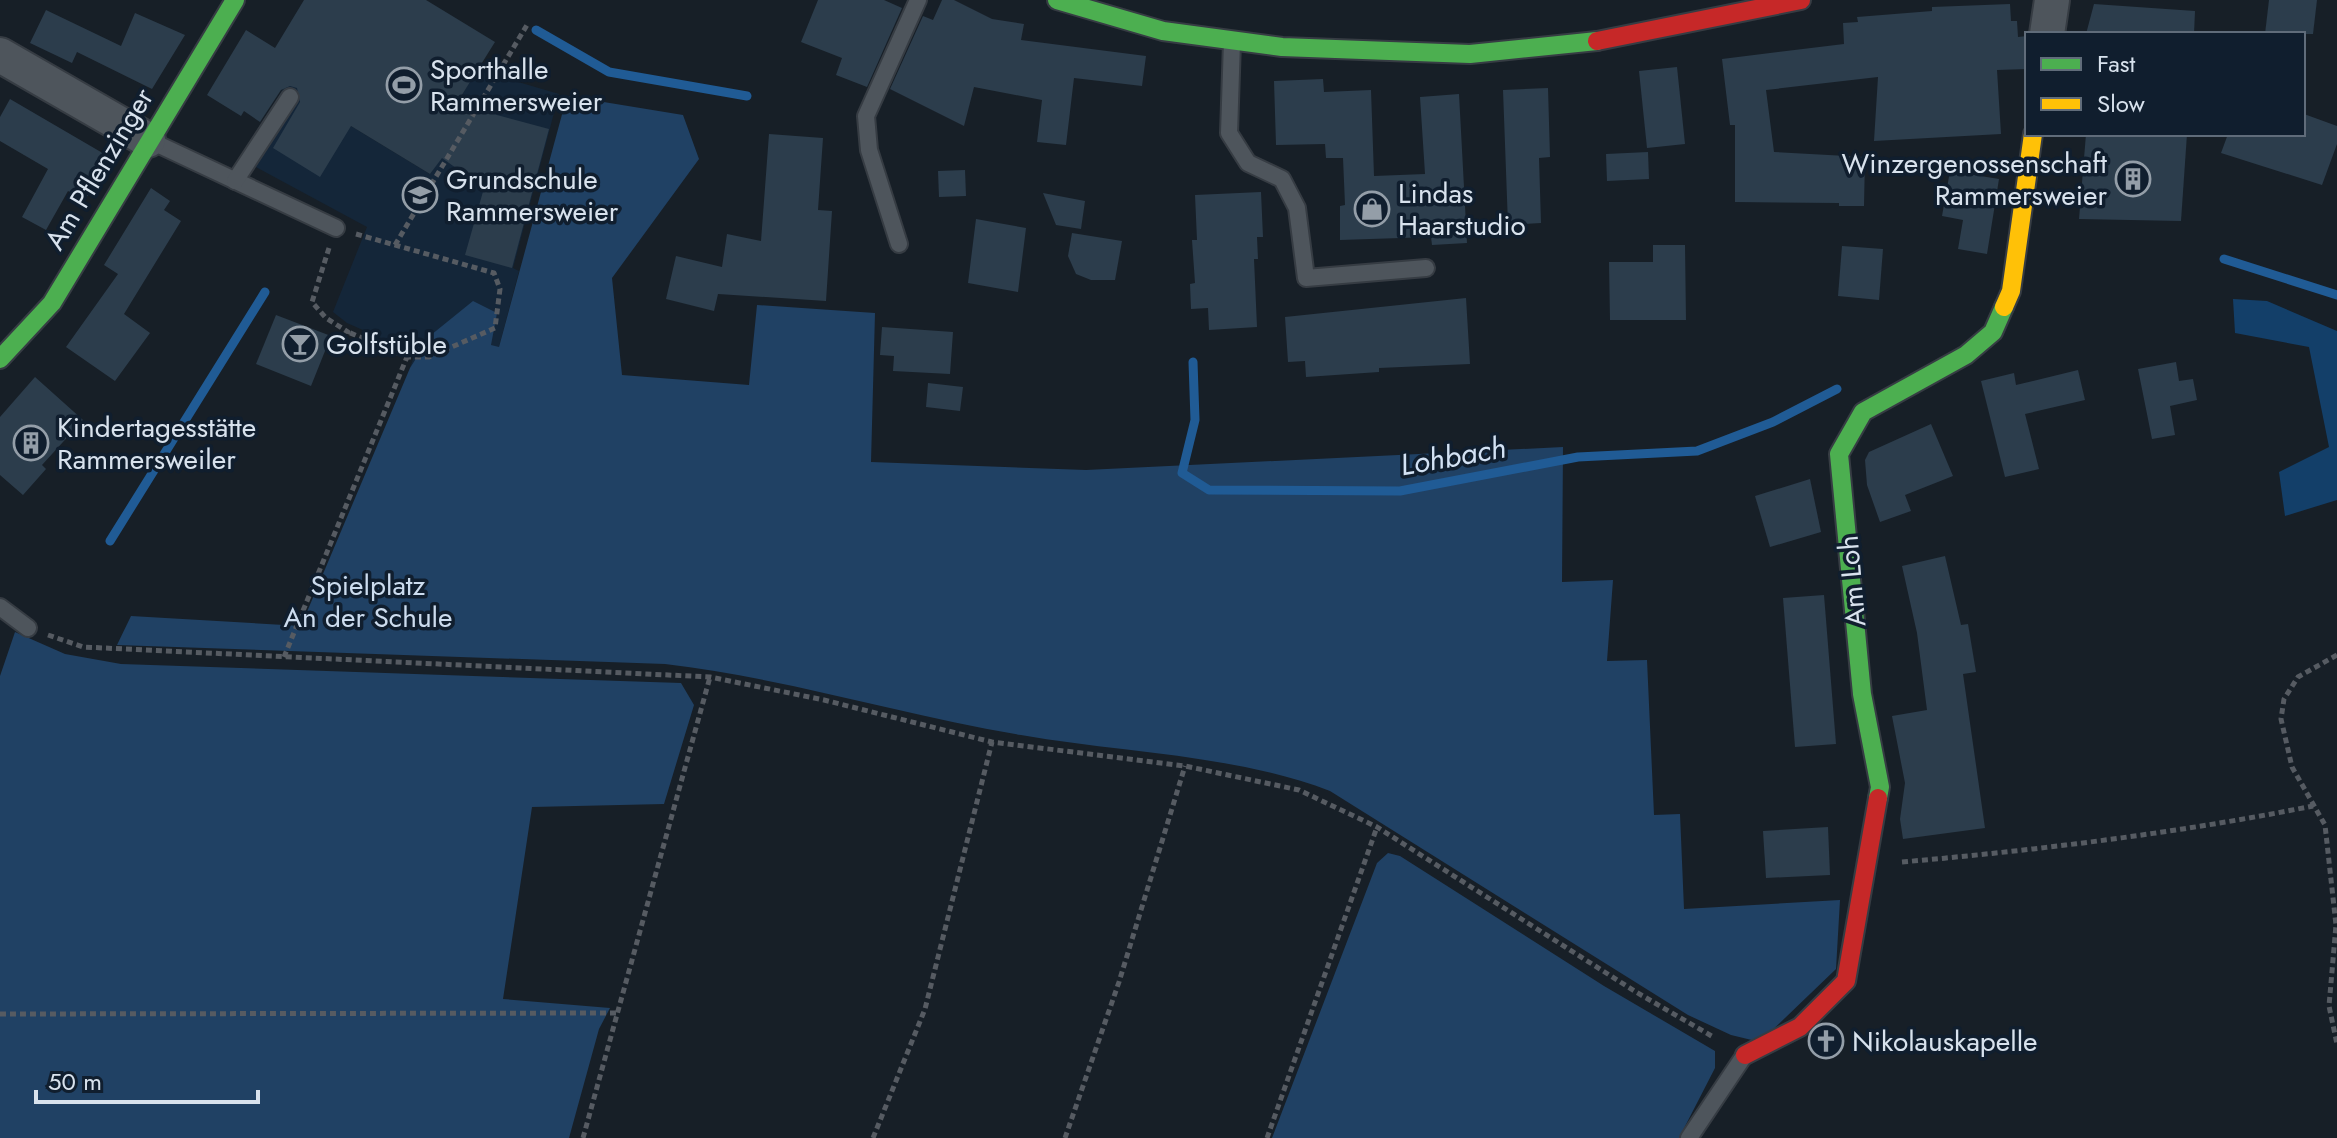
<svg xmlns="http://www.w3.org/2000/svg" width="2337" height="1138" viewBox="0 0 2337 1138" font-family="Jost,sans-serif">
  <rect width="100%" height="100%" fill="#171f27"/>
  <polygon fill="#142639" points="301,61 351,126 430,174 447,149 460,98 477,70 559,94 513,268 519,271 499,347 410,368 415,353 347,323 333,312 367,227 239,158"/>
  <g fill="#204164">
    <path d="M567,96L683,115L699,159L612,278L622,375L749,385L757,305L875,313L871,462L1086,470L1563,447L1562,582L1613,580L1607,661L1647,660L1654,815L1680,814L1684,909L1840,900L1836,969L1760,1042L1731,1035L1688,1015L1330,791C1233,754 1123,753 1021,735C902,715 785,678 665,664L117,645L131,616L301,626L410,368L431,335L473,301L497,313L491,345L499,347Z"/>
    <polygon points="15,632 65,654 121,664 681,683 694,705 664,804 532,807 503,999 610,1008 599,1029 569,1138 0,1138 0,676"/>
    <polygon points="1388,853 1400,856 1604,986 1715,1051 1715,1068 1679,1138 1272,1138 1377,863"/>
  </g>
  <polygon fill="#133f69" points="2233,299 2267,301 2337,331 2337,500 2285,516 2279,472 2329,447 2309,347 2235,333"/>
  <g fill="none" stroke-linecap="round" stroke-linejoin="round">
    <g stroke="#205b95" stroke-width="9">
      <polyline points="536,30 609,72 747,96"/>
      <polyline points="2224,259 2337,295"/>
      <polyline points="1193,362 1195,420 1182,473 1209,490 1400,491 1578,457 1697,451 1773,422 1837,389"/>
      <polyline points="110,541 265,292"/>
    </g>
  </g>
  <g fill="#2c3d4c">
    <polygon points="304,0 426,0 495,42 460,98 482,111 549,129 512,268 465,255 484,188 442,158 430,174 351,126 320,177 273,148 300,102 297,88 290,86 281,90 260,122 244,111 241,116 207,95 246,30 275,48"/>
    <polygon points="818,0 884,0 902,8 867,87 836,75 842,58 801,42"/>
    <polygon points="942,0 954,0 992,19 1024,24 1021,40 1146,56 1142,86 1074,78 1066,145 1037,142 1042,100 974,87 964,126 890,89 923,16 933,20"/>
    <polygon points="2269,0 2317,0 2313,34 2265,34"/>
    <polygon points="2010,4 2011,21 2017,21 2018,37 2027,36 2027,69 1997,70 2001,134 1874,141 1878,77 1766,90 1774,152 1865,157 1864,206 1839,206 1839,203 1735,202 1735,125 1730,125 1722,59 1844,44 1843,23 1858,22 1857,17 1932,11 1932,7"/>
    <polygon points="2094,4 2195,11 2194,34 2086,34"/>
    <polygon points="46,10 121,46 135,13 185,35 152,89 77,52 72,63 30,43"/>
    <polygon points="1677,67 1685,144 1647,148 1639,71"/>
    <polygon points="1323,79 1324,92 1371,90 1374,176 1425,174 1420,97 1459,94 1467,243 1432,245 1431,237 1340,240 1340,206 1345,205 1343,158 1326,158 1325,144 1276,145 1274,81"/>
    <polygon points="1548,88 1550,157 1539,158 1541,223 1508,225 1503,90"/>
    <polygon points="10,99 106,155 109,161 85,200 68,191 46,230 22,217 48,169 0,141 0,117"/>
    <polygon points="2304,114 2337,126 2337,144 2322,185 2221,153 2228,134 2303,134"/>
    <polygon points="769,134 823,138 818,210 832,211 826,301 718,294 714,311 666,299 676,256 722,267 727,234 761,241"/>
    <polygon points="2086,134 2187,134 2181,221 2079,219"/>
    <polygon points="1648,152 1649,179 1607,181 1606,154"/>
    <polygon points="965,170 966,196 939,197 938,171"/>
    <polygon points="1950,171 1999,179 1987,254 1958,249 1963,220 1942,216"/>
    <polygon points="151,188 170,201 164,210 181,221 124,314 150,333 115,381 66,347 118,274 104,265"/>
    <polygon points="1261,192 1263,237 1257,237 1258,259 1254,259 1257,327 1209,330 1208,308 1191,309 1190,284 1195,283 1192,240 1197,240 1195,195"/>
    <polygon points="1043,193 1085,201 1081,229 1056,225"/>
    <polygon points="976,219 1026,228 1018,292 968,283"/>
    <polygon points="1072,233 1122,241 1115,280 1091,280 1076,274 1068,256"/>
    <polygon points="1653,245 1685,245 1686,320 1610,320 1609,262 1653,262"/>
    <polygon points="1842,246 1883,249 1879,300 1838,296"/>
    <polygon points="1466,298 1470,364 1379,368 1379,372 1306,377 1305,361 1288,362 1285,317"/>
    <polygon points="276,315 331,336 311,386 256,364"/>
    <polygon points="882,327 953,332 950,374 893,371 894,356 880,355"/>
    <polygon points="2176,362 2179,381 2193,379 2197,400 2170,406 2175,435 2152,439 2138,369"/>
    <polygon points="2078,370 2085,400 2025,414 2039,469 2005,477 1981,381 2014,373 2016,385"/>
    <polygon points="35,377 83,420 42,465 46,469 23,495 0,475 0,417"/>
    <polygon points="928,383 963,387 960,411 926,407"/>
    <polygon points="1931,424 1953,476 1905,495 1911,511 1880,522 1867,485 1865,460 1869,452"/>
    <polygon points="1810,479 1821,532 1770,547 1755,496"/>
    <polygon points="1945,556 1961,625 1968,624 1976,672 1963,674 1985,828 1903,839 1900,819 1905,783 1892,716 1927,710 1917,633 1902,566"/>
    <polygon points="1824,595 1836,744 1795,747 1783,598"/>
    <polygon points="1828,827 1830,875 1766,878 1763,831"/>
  </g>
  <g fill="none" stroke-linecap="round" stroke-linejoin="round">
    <g stroke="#363c43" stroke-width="20">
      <g id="lane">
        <polyline points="1232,42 1229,133 1248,163 1282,179 1297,208 1306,278 1426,268"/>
        <polyline points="153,142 336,228"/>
        <polyline points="235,181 290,97"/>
        <polyline points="899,244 869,150 866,116 918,0"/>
        <polyline points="0,607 28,628"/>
        <polyline points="1689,1138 1744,1056"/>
      </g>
    </g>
    <g stroke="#363c43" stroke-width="38">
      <g id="street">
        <polyline points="2047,34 2052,0"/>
        <polyline points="0,55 148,140"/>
      </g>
    </g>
    <g stroke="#363c43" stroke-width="22">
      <g id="fast">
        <polyline points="1057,0 1163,31 1282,47 1470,54 1597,41"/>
        <polyline points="0,359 52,303 235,0"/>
        <polyline points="1878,798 1880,787 1862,694 1839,454 1863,412 1966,355 1993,332 2004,307"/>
      </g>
    </g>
    <g stroke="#363c43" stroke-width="22">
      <polyline id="slow" points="2004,307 2011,291 2033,134"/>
    </g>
    <g stroke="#363c43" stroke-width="22">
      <g id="jam">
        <polyline points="1597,41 1801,0"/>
        <polyline points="1745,1055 1800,1027 1846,981 1878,798"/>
      </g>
    </g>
    <g stroke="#565b62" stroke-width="5" stroke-dasharray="6 4" stroke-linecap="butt">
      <polyline points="356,234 494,273 500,289 495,328 429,357 407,357"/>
      <polyline points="395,245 527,25"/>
      <polyline points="329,248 312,302 326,318 348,332 344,342"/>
      <polyline points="48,635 83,647 710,677 824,700 992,742 1185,766 1299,790 1377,827 1636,992 1715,1038"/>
      <polyline points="2337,655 2298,677 2284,699 2281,719 2292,767 2325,825 2336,925 2329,1006 2337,1044"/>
      <polyline points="284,657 407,357 348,332"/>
      <path d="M1902,862C2040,850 2177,833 2313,806"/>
      <polyline points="0,1014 616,1013"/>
      <polyline points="583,1138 710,677"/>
      <polyline points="873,1138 925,1009 992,742"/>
      <polyline points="1065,1138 1119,982 1185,766"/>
      <polyline points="1267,1138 1377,827"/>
    </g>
    <use href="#lane" stroke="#4e555c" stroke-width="16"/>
    <use href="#street" stroke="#4e555c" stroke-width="34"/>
    <use href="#fast" stroke="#4caf50" stroke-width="18"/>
    <use href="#slow" stroke="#ffc107" stroke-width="18"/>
    <use href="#jam" stroke="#c62828" stroke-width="18"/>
  </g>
  <defs>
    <g id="stadium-ring" transform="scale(1.8)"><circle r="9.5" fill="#101e2e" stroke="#949ea8" stroke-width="1.5"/><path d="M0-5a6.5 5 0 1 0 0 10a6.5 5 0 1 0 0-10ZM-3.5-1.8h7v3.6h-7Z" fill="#949ea8"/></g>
    <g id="building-ring" transform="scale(1.8)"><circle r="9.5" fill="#101e2e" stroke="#949ea8" stroke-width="1.5"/><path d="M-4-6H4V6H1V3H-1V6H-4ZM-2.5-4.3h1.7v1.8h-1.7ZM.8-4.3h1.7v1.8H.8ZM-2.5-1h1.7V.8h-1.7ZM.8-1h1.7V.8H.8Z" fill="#949ea8"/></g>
    <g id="school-ring" transform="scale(1.8)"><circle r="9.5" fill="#101e2e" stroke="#949ea8" stroke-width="1.5"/><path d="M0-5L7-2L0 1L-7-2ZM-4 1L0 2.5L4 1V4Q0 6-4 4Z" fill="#949ea8"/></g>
    <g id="shop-ring" transform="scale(1.8)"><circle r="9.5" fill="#101e2e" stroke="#949ea8" stroke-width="1.5"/><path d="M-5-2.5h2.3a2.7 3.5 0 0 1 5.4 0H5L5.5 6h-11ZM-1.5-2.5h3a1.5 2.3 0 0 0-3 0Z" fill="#949ea8"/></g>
    <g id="bar-ring" transform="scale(1.8)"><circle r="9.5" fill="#101e2e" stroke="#949ea8" stroke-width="1.5"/><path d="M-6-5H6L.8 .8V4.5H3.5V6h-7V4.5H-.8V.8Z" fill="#949ea8"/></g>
    <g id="church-ring" transform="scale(1.8)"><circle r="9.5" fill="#101e2e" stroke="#949ea8" stroke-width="1.5"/><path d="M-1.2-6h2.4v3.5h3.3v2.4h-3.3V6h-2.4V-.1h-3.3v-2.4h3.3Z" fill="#949ea8"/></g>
  </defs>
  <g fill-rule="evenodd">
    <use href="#stadium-ring" x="404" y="85"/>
    <use href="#building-ring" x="2133" y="179"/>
    <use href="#school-ring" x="420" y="195"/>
    <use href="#shop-ring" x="1372" y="209"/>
    <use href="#bar-ring" x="300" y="344"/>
    <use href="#building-ring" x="31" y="443"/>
    <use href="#church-ring" x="1826" y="1041"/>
  </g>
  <g text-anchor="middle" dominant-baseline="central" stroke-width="7" stroke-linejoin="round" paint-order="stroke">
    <g font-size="28" fill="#d8e2ed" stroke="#101e2e" text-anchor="start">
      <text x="430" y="69">Sporthalle<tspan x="430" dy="32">Rammersweier</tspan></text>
      <text x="2107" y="163" text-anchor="end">Winzergenossenschaft<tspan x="2107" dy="32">Rammersweier</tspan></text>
      <text x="446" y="179">Grundschule<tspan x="446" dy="32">Rammersweier</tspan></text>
      <text x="1398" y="193">Lindas<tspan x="1398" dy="32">Haarstudio</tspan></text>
      <text x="326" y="344">Golfstüble</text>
      <text x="57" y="427">Kindertagesstätte<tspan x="57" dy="32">Rammersweiler</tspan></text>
      <text x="1852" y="1041">Nikolauskapelle</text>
    </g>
    <g font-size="28" fill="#d8e2ed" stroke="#101e2e">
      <text transform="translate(99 169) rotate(-59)">Am Pflenzinger</text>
      <text transform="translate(1852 581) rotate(-95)">Am Loh</text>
    </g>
    <g font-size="28" fill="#ccdcee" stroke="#101e2e">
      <text x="368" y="585">Spielplatz<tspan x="368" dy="32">An der Schule</tspan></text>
    </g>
    <g font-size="30" font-style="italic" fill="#d3e2f4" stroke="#101e2e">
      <text transform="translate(1453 456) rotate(-10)">Lohbach</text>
    </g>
  </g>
  <rect x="2025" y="32" width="280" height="104" fill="#101e2e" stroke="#606c7a" stroke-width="2"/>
  <rect x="2041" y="58" width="40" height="12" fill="#4caf50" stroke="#606c7a" stroke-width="2"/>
  <text x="2097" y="72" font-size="24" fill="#d8e2ed">Fast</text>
  <rect x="2041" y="98" width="40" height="12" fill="#ffc107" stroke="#606c7a" stroke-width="2"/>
  <text x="2097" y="112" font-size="24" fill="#d8e2ed">Slow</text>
  <path d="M36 1090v12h222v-12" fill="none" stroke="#d8e2ed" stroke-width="4"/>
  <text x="48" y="1090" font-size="24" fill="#d8e2ed" stroke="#101e2e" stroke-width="6" paint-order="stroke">50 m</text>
</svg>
